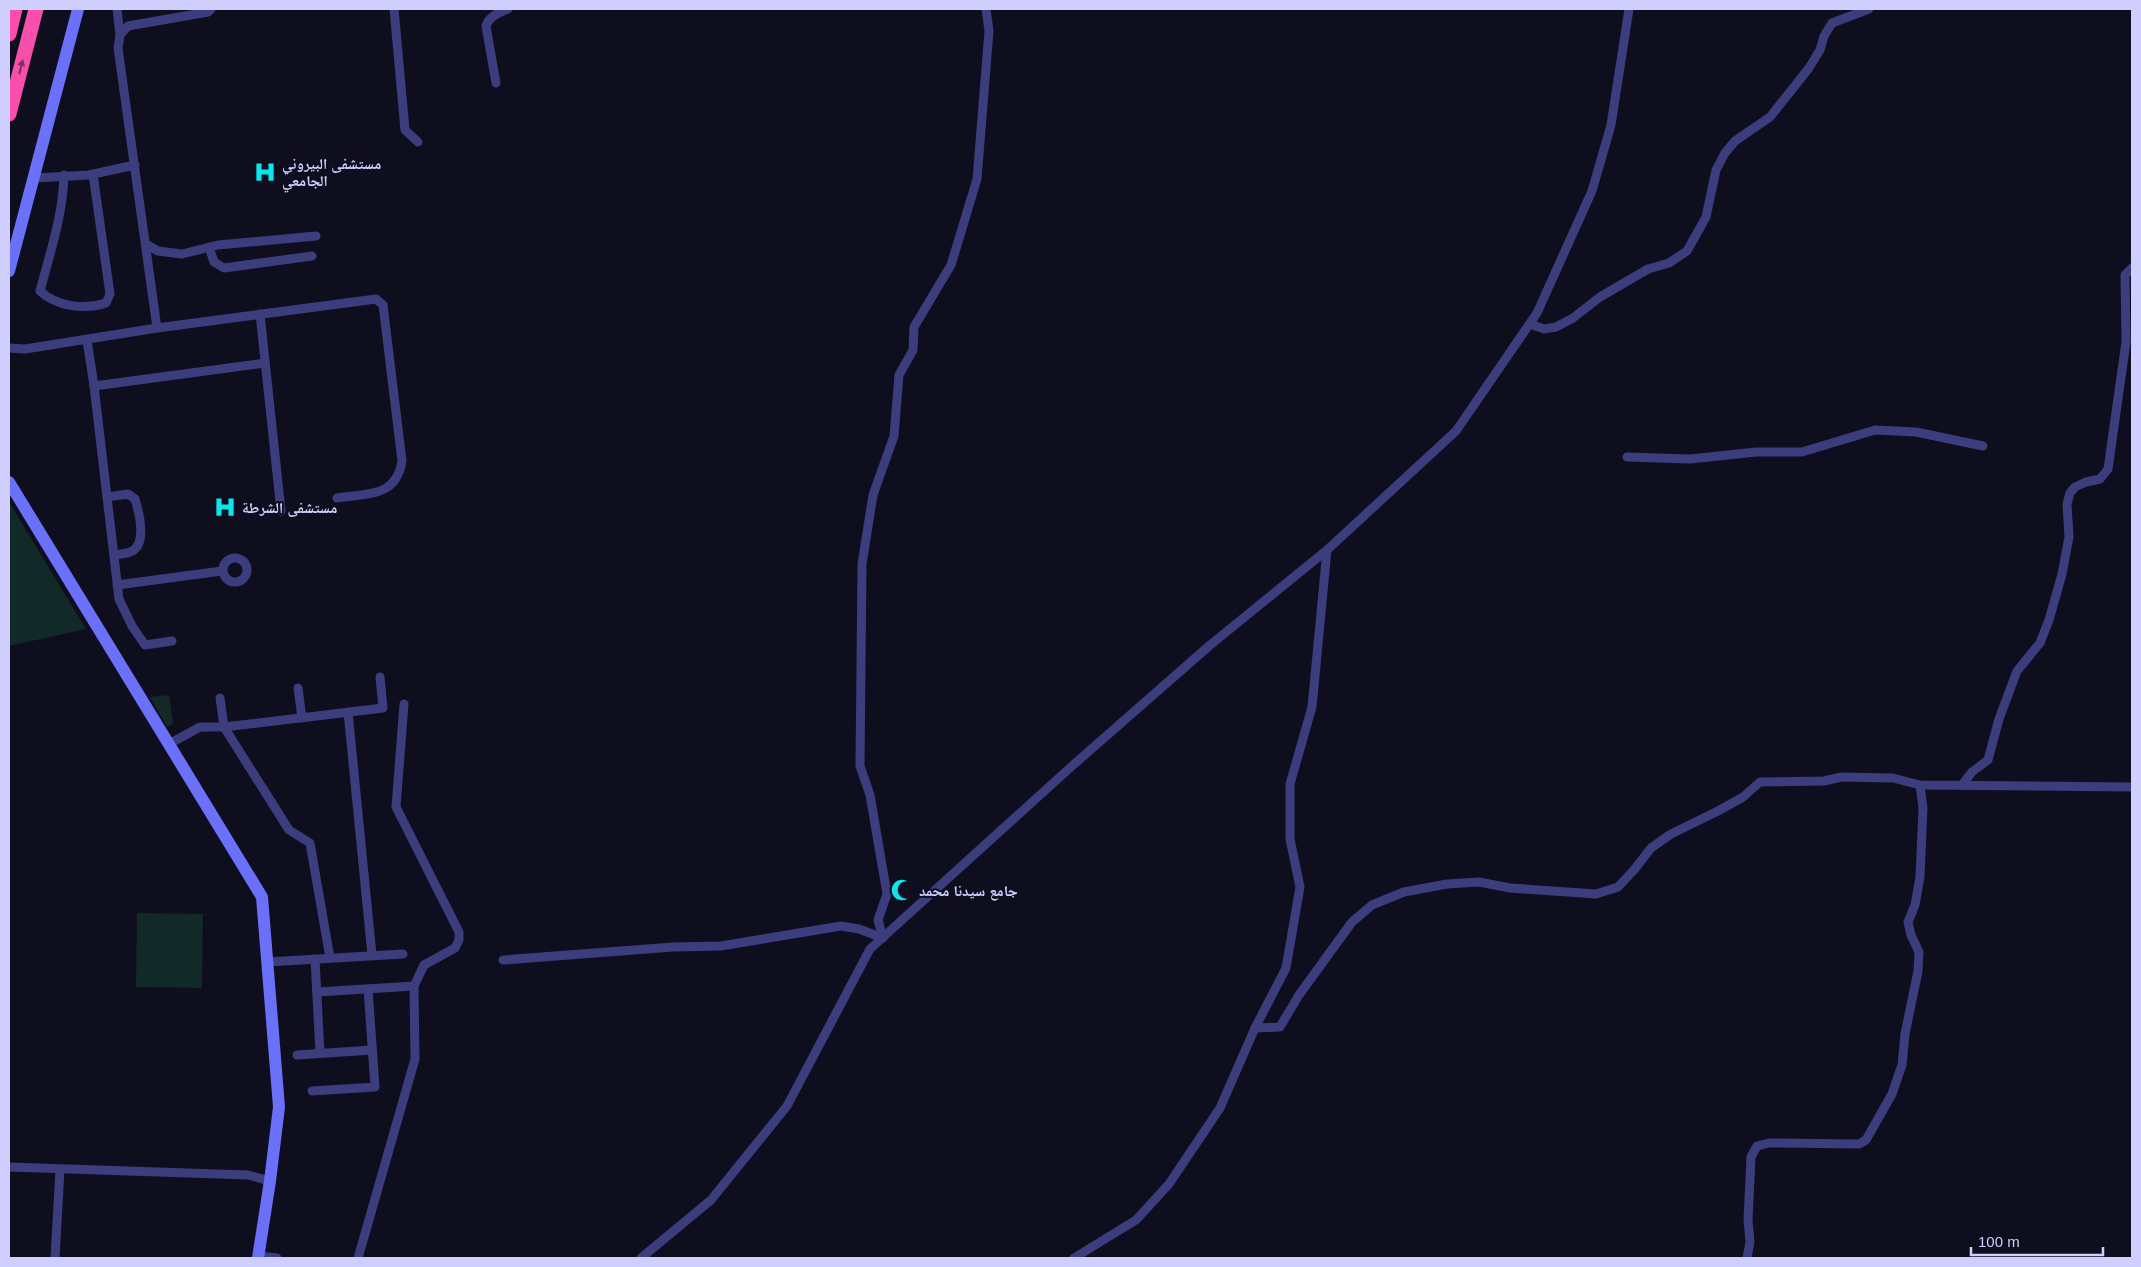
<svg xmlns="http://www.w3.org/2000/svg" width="2141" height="1267" viewBox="0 0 2141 1267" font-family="Arial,'Noto Naskh Arabic',sans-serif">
  <rect width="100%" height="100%" fill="#0f0e1f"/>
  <g fill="#112927">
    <polygon points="9,502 86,629 9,646"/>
    <polygon points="169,695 173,723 167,727 150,697"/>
    <polygon points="137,913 203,914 202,988 136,987"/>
  </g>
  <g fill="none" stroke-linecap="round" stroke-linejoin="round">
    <g stroke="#3b3d7c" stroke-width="9">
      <polyline points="117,9 120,35"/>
      <polyline points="394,9 405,130 418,142"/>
      <path d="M496,83L486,26C489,16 499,13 508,9"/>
      <path d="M64,175C63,215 50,253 40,291C57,307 85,310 106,303L110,294L93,174"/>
      <polyline points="34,178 89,175 135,165"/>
      <polyline points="146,244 158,251 182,254 218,245 316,236"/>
      <polyline points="209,247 214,262 224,268 312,256"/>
      <polyline points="260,314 281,511"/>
      <polyline points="1530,324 1544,329 1556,327 1573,318 1600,297 1648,269 1669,263 1687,251 1706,217 1716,170 1725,153 1735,141 1770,117 1809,68 1820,50 1824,36 1832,23 1869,9"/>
      <polyline points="157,328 118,48 120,35 128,26 208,12 211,9"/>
      <polyline points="87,340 94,386 119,599 132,626 145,645 172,641"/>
      <path d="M9,348L25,349L157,328L376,299L383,305L402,461C396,498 367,493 337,498"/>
      <polyline points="94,386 265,363"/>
      <polyline points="1627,457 1690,459 1756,452 1802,452 1875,430 1916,432 1983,446"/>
      <path d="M107,497L128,494L135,499C139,512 148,546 130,552C125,554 119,554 114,555"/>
      <circle cx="235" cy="570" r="12"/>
      <polyline points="117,585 222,571"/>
      <polyline points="298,688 302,718"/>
      <polyline points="220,698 224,727 289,830 310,843 330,958"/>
      <polyline points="348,712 372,955"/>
      <polyline points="169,744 200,727 224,727 383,708 380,677"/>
      <polyline points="1962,785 1972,772 1988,760 1999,719 2017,671 2040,643 2049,620 2062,574 2069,537 2067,504 2070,493 2075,487 2086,482 2100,479 2108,469 2126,342 2125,275 2132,268"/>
      <polyline points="315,959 320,1053"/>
      <polyline points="503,960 673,947 721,946 841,926 859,929 883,938 878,920 887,894 870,795 860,766 862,564 873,495 894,436 899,375 913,350 914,327 951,265 977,179 989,31 986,9"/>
      <polyline points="267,962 403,954"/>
      <polyline points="317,992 414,986"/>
      <polyline points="1255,1028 1280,1027 1299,995 1352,922 1372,905 1404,892 1447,884 1479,882 1510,888 1596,894 1618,887 1634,870 1651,848 1671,834 1718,811 1743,797 1760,782 1824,781 1841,777 1893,778 1920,785 2132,787"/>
      <polyline points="297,1055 372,1050"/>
      <polyline points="312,1091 375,1087 368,989"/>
      <polyline points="9,1167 248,1175 270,1181"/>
      <polyline points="259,1256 277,1258"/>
      <polyline points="55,1258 60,1170"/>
      <polyline points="358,1258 415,1059 414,986 424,965 455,948 459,940 459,932 396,807 404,704"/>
      <polyline points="641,1258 711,1200 787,1106 870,949 1072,766 1209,646 1327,550 1456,431 1537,313 1592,191 1611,125 1629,9"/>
      <polyline points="1074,1258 1136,1220 1169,1184 1220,1108 1255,1028 1286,968 1300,887 1290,839 1290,784 1312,707 1327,550"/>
      <polyline points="1747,1258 1750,1242 1748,1220 1751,1157 1757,1146 1769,1143 1859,1144 1866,1140 1892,1094 1902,1065 1905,1034 1918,971 1919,952 1911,935 1908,922 1915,905 1920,877 1923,808 1920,785"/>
    </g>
    <g stroke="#6a70f8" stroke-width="12">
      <polyline points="9,271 78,9"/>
      <polyline points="9,482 262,897 279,1107 270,1181 258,1258"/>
    </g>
    <g stroke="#f74fab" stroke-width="15">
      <polyline points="9,34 15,9"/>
      <polyline points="9,114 36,9"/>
    </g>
  </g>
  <defs><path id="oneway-solid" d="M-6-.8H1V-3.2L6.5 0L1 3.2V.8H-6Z" transform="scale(1.25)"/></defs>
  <use fill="#832e65" href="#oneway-solid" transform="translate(21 67) rotate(-76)"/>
  <defs>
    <g id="hospital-bare" transform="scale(1.725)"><path d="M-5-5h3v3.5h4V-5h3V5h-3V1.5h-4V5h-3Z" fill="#0be5ec" stroke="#0f0e1f" stroke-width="2.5" paint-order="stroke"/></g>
    <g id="mosque-bare" transform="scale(1.725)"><path d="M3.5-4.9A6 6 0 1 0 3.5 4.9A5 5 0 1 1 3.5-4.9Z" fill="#0be5ec" stroke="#0f0e1f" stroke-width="2.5" paint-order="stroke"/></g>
  </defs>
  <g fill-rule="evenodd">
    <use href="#hospital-bare" x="265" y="172"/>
    <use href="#hospital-bare" x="225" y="507"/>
    <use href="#mosque-bare" x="902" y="890"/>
  </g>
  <g text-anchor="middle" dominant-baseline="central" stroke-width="4" stroke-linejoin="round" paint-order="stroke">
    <g font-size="15" font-weight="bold" fill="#d0cefd" stroke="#0f0e1f" text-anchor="start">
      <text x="282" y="163">مستشفى البيروني<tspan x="282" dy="17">الجامعي</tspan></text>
      <text x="242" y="507">مستشفى الشرطة</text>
      <text x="919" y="890">جامع سيدنا محمد</text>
    </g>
  </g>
  <rect width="2141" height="1267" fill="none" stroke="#d0cefd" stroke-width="20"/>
  <path d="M1971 1247v8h132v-8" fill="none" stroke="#d0cefd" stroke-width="2.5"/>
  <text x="1978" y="1247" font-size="15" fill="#d0cefd" stroke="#0f0e1f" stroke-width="4" paint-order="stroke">100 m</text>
</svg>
